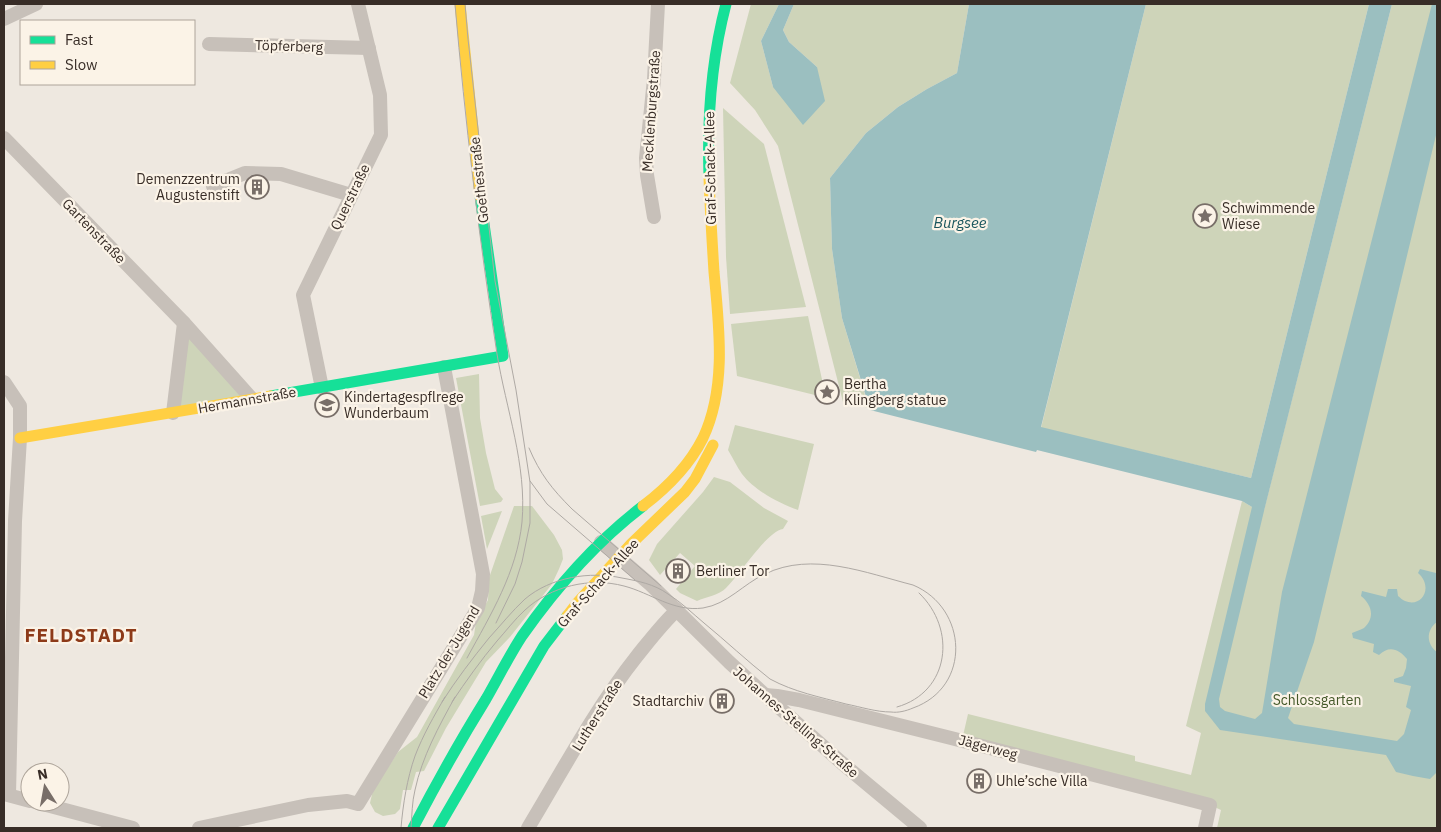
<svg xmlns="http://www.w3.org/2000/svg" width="1441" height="832" viewBox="0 0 1441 832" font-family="'IBM Plex Sans',sans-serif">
  <rect width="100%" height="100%" fill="#eee8e0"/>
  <g fill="#ced4b9">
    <polygon points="751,4 779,4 761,41 773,87 817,67 789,42 783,30 794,4 969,4 957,73 927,89 898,107 866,133 830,178 832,249 842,318 869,408 843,402 778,146 755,110 730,83"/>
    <polygon points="1146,4 1369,4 1251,478 1041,428"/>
    <polygon points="1392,4 1437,4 1437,828 1217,828 1221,810 1210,805 962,740 968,714 1135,756 1135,761 1191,775 1201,733 1186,726 1242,501 1252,507 1264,510"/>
    <polygon points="723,108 764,144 806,307 730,314 726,257"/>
    <polygon points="808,316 825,393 823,397 737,376 731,324"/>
    <polygon points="184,323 252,399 173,413"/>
    <polygon points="479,374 480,418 486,453 495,489 503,499 501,502 480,506 456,378"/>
    <path d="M735,425L814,444L798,510C780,504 754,490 742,474C737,467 733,458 728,450Z"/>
    <path d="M714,477L730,482L764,508L788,521L783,529C767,531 739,576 726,588C719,595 706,597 697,601L680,593L676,589L695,566L680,553L660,575L649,560L657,544L703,492Z"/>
    <polygon points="514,506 532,506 554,535 562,550 563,559 559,569 552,584 510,637 486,662 446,728 424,771 416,772 411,790 403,790 400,809 395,814 383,816 375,812 370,803 373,790 398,752 417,737 474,635 476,622 488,600 489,578"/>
    <polygon points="502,511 487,549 481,516"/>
  </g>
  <g fill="#9bbfc0">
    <polygon points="779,4 794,4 783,30 789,42 817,67 825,101 803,125 773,87 761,41"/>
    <path d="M969,4H1146L1041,427L1251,478L1369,4H1392L1264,511L1219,699L1220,707L1225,711L1255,719L1262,713L1282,592L1432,4H1437V131L1314,642L1288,718L1294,724L1397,741L1404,734L1411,710L1406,707L1411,686L1394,682V679L1403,676L1406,668L1407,659C1399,649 1389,645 1379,655L1373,652L1374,644L1353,638L1352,633C1356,631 1361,630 1364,628C1376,617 1371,604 1361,596L1362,591L1386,597L1388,589H1397L1398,596C1401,598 1402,600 1405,601C1422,608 1434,587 1418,573L1420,569L1436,573L1437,572V622C1426,630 1426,644 1437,652V772L1430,779L1413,776L1396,772L1386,755L1220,730L1205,711V704L1252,507L1242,501L1037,450L1036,452L870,410L842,318L832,249L830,178L866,133L898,107L927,89L957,73Z"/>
  </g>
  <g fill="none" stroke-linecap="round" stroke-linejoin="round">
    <g stroke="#c7c0b9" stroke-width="14">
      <polyline points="4,19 36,4"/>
      <polyline points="209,44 369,48"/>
      <polyline points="4,138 184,323 252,399"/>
      <polyline points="213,186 245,173 281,174 351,195"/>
      <polyline points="654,217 647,175 646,158 654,79 658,4"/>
      <polyline points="4,382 20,406 20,438 15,521 9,795"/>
      <polyline points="322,388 303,295 381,135 380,95 358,4"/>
      <polyline points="173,413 184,323"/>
      <polyline points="601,542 651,585 729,662 765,695 842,763 920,828"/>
      <polyline points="765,695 777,696 799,700 951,738 1210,805 1205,828"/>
      <polyline points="4,794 30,801"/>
      <polyline points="35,802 133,828"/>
      <polyline points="199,828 308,805 347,801 358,804 478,608 482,591 483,574 444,367"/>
      <path d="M528,828C563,770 595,709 637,656C650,640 662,624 677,610"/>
    </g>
    <g stroke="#16e098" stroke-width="11">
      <path d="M709,176C707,117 711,61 726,4"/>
      <polyline points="271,396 503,356 480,196"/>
      <path d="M413,828C436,784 460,741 486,699C498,678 509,656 522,636C555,589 597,541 643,506"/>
      <polyline points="438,828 544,646 567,616"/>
    </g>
    <g stroke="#ffcf43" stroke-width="11">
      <polyline points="460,4 480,196"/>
      <polyline points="20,438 271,396"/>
      <path d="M643,506C668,487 689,466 703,438C727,387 719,326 714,272C712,240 710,208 709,176"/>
      <polyline points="567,616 577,603 631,544 685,492 695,479 713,445"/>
    </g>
    <g stroke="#aea9a4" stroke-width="1">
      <path d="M455,4C465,121 479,238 497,354C506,409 527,465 522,522C517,572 491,614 467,658"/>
      <polyline points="465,4 468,39 495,281 516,390 530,482 530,523 522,562 515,584 496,623"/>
      <path d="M529,448C540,474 552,489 572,509L661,586"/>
      <polyline points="530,481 547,504 635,580"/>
      <path d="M442,702C456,680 472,659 489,638C501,625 512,611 525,599C551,577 590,571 622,578C638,581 654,584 668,594C681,602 692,613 704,623C726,641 747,661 770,679C794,692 820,697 846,704C861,707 876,712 891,712C898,713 906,711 913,708C972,687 968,608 913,585C866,573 812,551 765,574C743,584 728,604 703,608C673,612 651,593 624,586C590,577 551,586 525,610C515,619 506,631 497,641C481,660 466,681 452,702"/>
      <path d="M897,707C950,692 957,629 919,593"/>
      <path d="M401,828C403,804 407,779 415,756C423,735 434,716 445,697"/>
      <path d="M411,828C412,815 412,802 415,790C422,757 439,726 455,697"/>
    </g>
  </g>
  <defs>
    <g id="building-ring" transform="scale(1.25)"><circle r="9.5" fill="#fbf3e7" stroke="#786e68" stroke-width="1.5"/><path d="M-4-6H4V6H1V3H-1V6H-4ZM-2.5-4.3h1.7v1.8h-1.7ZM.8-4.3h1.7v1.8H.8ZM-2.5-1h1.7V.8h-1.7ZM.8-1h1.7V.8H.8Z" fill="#786e68"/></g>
    <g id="sight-ring" transform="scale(1.25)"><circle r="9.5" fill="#fbf3e7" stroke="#786e68" stroke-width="1.5"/><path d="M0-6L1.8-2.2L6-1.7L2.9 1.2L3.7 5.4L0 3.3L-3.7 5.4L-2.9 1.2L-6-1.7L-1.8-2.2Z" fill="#786e68"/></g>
    <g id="school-ring" transform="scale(1.25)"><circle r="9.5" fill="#fbf3e7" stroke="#786e68" stroke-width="1.5"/><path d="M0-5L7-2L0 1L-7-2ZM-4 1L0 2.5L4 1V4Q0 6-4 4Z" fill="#786e68"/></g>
  </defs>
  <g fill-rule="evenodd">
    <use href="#building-ring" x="257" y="187"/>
    <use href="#sight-ring" x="1205" y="216"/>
    <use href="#sight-ring" x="827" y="392"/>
    <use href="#school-ring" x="327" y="405"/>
    <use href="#building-ring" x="678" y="571"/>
    <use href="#building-ring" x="722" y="701"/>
    <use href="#building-ring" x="979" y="781"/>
  </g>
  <g text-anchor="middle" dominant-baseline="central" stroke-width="4.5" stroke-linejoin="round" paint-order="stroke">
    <g font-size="14" fill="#382d27" stroke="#fbf3e7">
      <text transform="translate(289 46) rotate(2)">Töpferberg</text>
      <text transform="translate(651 111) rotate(-86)">Mecklenburgstraße</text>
      <text transform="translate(710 168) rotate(-91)">Graf-Schack-Allee</text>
      <text transform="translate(479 180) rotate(-96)">Goethestraße</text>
      <text transform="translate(350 197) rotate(-64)">Querstraße</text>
      <text transform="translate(94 231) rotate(46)">Gartenstraße</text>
      <text transform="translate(247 400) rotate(-10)">Hermannstraße</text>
      <text transform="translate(598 583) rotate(-48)">Graf-Schack-Allee</text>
      <text transform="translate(449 652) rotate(-59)">Platz der Jugend</text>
      <text transform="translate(597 715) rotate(-58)">Lutherstraße</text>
      <text transform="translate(796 722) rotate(41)">Johannes-Stelling-Straße</text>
      <text transform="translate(988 747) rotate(15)">Jägerweg</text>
    </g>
    <g font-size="14" fill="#382d27" stroke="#fbf3e7" text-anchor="start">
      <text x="240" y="179" text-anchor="end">Demenzzentrum<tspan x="240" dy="16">Augustenstift</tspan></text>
      <text x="1222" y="208">Schwimmende<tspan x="1222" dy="16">Wiese</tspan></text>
      <text x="844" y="384">Bertha<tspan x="844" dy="16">Klingberg statue</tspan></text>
      <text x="344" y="397">Kindertagespflrege<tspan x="344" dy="16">Wunderbaum</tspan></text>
      <text x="696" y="571">Berliner Tor</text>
      <text x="704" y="701" text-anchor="end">Stadtarchiv</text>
      <text x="996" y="781">Uhle’sche Villa</text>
    </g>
    <g font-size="14" fill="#445829" stroke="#fbf3e7">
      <text x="1317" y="700">Schlossgarten</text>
    </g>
    <g font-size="15" font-style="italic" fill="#19555d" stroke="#fbf3e7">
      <text x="960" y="222">Burgsee</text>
    </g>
    <g font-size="19" font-weight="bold" letter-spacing="1" fill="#8d3a19" stroke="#fbf3e7">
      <text x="81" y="635">FELDSTADT</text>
    </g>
  </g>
  <rect width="1441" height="832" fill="none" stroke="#382d27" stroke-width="10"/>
  <rect x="20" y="20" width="175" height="65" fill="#fbf3e7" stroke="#ada49a"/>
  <rect x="30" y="36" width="25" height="8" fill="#16e098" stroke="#ada49a"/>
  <text x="65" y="45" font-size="15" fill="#382d27">Fast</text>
  <rect x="30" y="61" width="25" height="8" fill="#ffcf43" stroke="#ada49a"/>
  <text x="65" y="70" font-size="15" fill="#382d27">Slow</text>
  <g transform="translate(45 787) rotate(349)"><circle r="24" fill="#fbf3e7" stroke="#ada49a"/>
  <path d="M0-4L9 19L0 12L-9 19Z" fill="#786e68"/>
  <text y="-8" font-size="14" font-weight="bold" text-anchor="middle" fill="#382d27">N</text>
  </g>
</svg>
